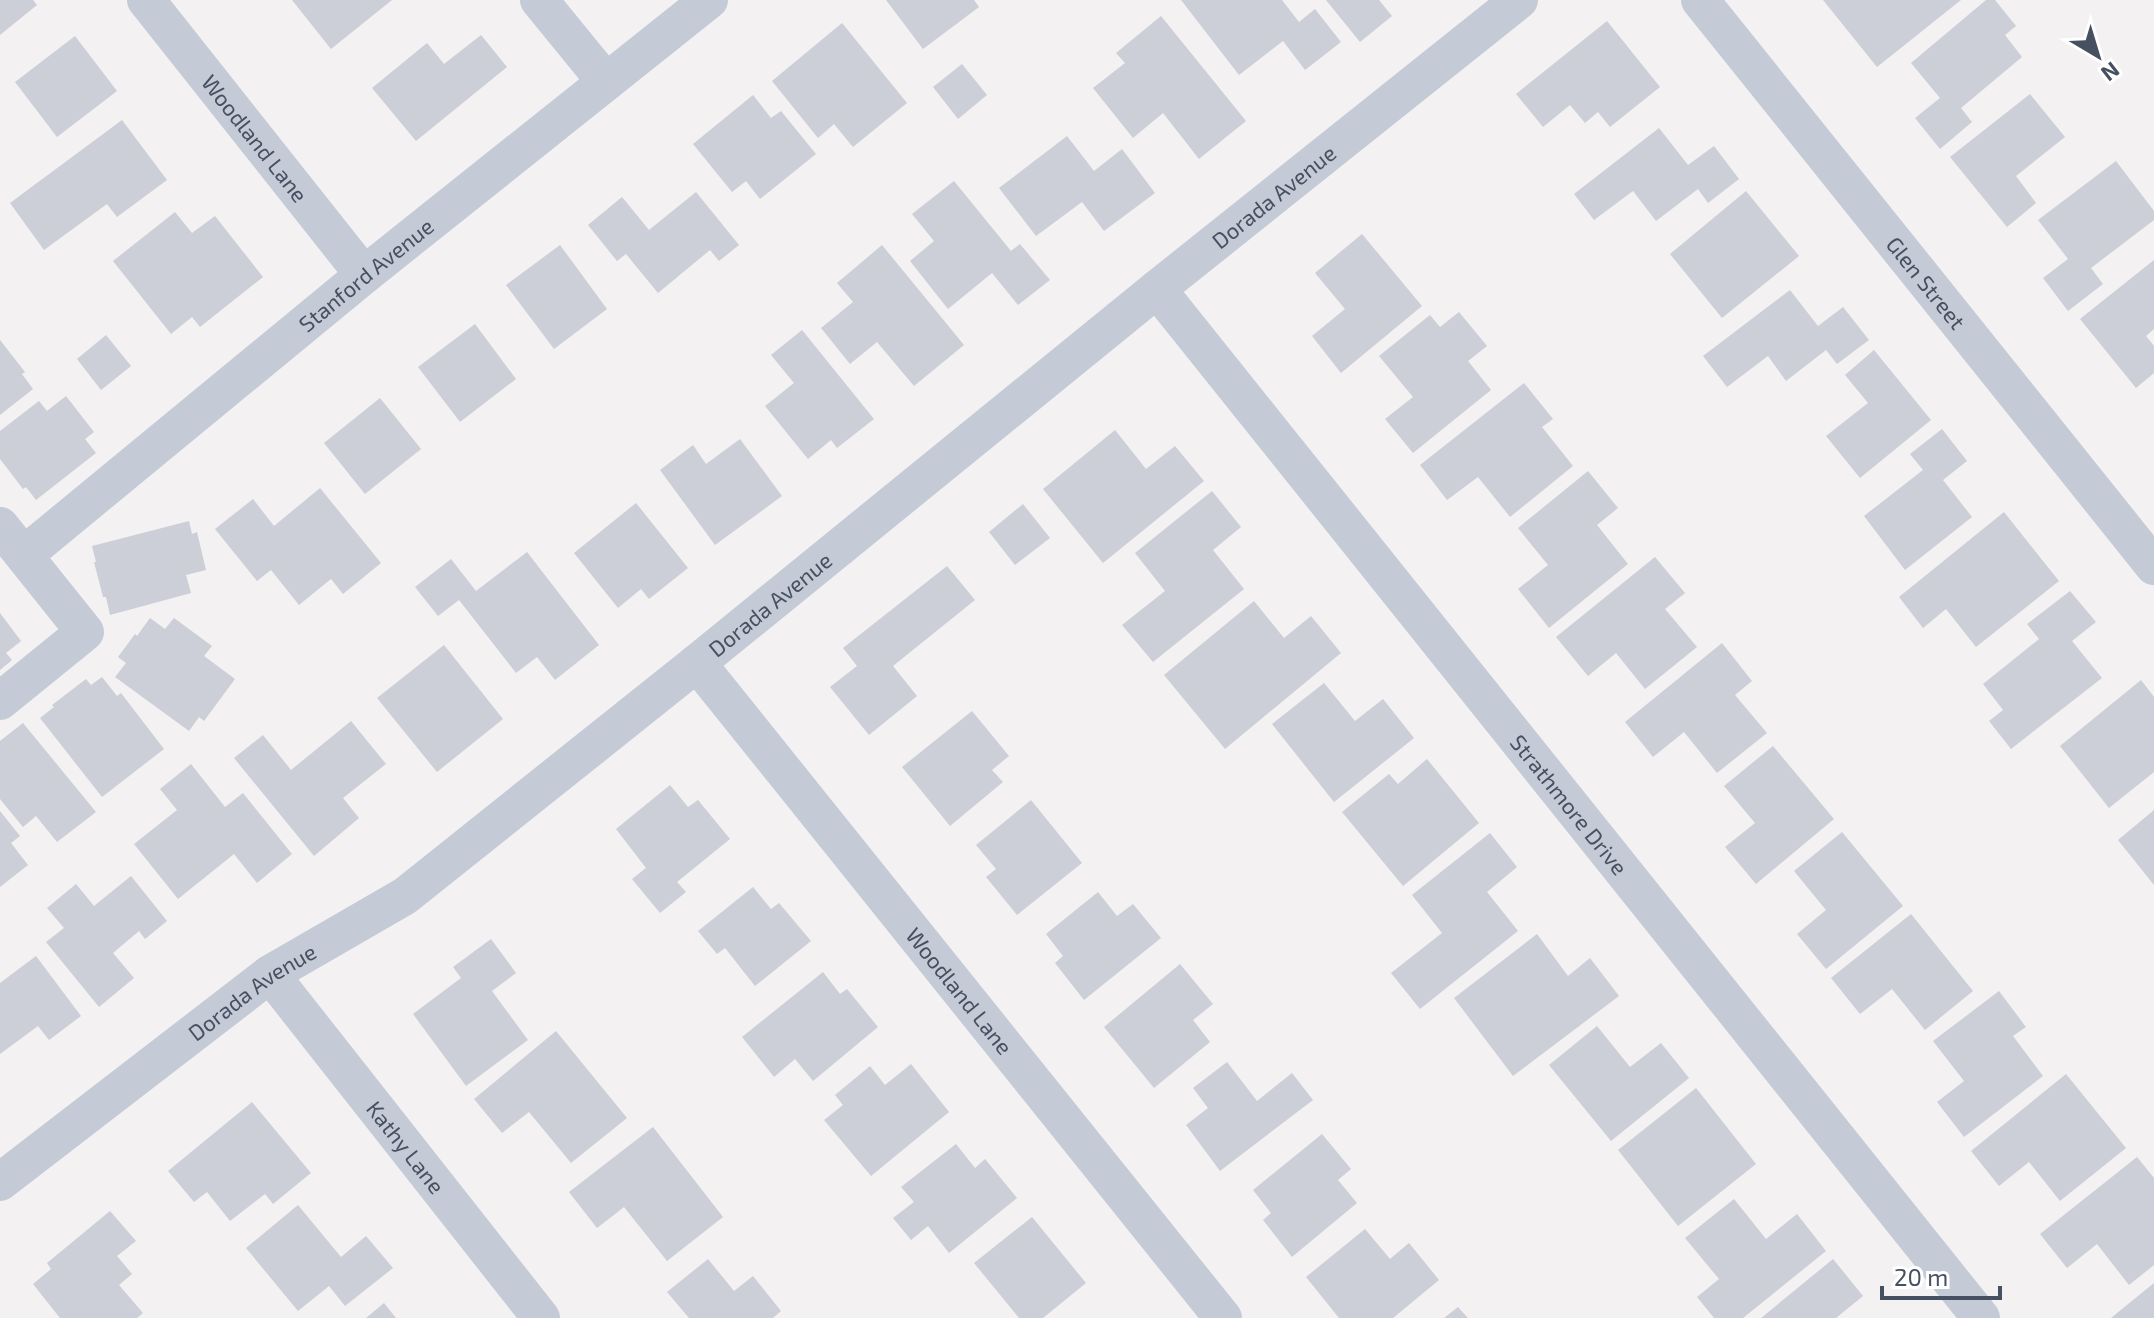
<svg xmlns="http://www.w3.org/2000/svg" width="2154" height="1318" viewBox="0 0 2154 1318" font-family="'Exo 2',sans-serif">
  <rect width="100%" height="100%" fill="#f3f1f1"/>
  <g fill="#cccfd7">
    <polygon points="0,0 33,0 37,5 0,35"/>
    <polygon points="292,0 392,0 331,49"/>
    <polygon points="886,0 974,0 979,7 923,49"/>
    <polygon points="1181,0 1282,0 1299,22 1315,9 1341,42 1305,70 1283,41 1239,75"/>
    <polygon points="1326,0 1379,0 1392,16 1360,42"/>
    <polygon points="1823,0 1961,0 1877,67"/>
    <polygon points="1986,0 1995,0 2016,26 2005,35 2022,57 1961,108 1972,122 1940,149 1915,118 1940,98 1911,63"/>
    <polygon points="1161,16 1246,121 1199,159 1163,113 1133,138 1093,88 1125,63 1116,53"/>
    <polygon points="1607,21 1660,87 1610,127 1598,112 1585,123 1570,105 1543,127 1516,94"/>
    <polygon points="842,23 907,103 853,147 834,124 818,138 772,81"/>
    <polygon points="481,35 507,67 416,141 372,88 427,43 444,64"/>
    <polygon points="75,36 117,91 57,137 15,82"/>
    <polygon points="962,64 987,95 958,119 933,87"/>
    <polygon points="2030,94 2065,137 2016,176 2036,203 2007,227 1950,157"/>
    <polygon points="753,95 771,118 781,111 816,154 760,199 746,181 732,192 693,144"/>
    <polygon points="122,120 167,180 117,217 107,204 44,250 10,203"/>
    <polygon points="1659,128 1688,165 1714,146 1739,179 1708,203 1698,189 1656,221 1633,191 1594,220 1574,194"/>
    <polygon points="1067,136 1094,171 1122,149 1155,193 1104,231 1082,202 1036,236 999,188"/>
    <polygon points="2116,161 2154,211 2154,220 2091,268 2103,284 2068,311 2043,278 2068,259 2038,220"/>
    <polygon points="954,181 1011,251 1020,244 1050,280 1018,305 992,273 948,309 910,261 934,241 912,214"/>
    <polygon points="1746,191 1799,256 1722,318 1670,254"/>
    <polygon points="696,192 739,245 719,261 710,250 658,293 626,254 617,261 588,225 622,197 649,230"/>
    <polygon points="175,212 192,233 215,216 263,277 200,327 192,317 171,334 113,261"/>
    <polygon points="1362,234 1422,306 1341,373 1312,336 1345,309 1315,273"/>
    <polygon points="560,245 607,309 554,349 506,285"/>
    <polygon points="882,245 964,345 914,386 877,342 850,364 821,328 853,302 837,283"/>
    <polygon points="2154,260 2154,329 2146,336 2154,346 2154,373 2136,388 2080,319"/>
    <polygon points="1790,290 1818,326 1843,307 1869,340 1837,364 1826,350 1786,381 1768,356 1727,387 1703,356"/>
    <polygon points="1459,312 1487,346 1468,361 1491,390 1413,453 1385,419 1413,397 1379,356 1430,315 1440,327"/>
    <polygon points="475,324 516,379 460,422 418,367"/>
    <polygon points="802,330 874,419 837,448 831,440 808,459 765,406 794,383 771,355"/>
    <polygon points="106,335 131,366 101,390 77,359"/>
    <polygon points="0,340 25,372 22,374 33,389 0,415"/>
    <polygon points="1874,350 1931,420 1860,478 1826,436 1868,403 1845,375"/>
    <polygon points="1524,383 1553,419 1542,427 1573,466 1510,517 1478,477 1447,500 1420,465"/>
    <polygon points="66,396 94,432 85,439 96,453 36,500 26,487 23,489 0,459 0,431 39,401 47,411"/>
    <polygon points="380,398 421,449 365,494 324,443"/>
    <polygon points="1942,429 1967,461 1943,480 1972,517 1905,570 1864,516 1923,470 1910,454"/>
    <polygon points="1115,430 1146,469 1175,446 1204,481 1103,563 1043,489"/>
    <polygon points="740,439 782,496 715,545 660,470 693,445 706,464"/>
    <polygon points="1588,471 1618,508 1597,525 1628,564 1549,628 1518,589 1548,565 1518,528"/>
    <polygon points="320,488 381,563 343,594 331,579 299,605 271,570 257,581 215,529 253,499 274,526"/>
    <polygon points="1212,491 1241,527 1213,550 1244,589 1153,662 1122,625 1165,591 1135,553"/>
    <polygon points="636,503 688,568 649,599 641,589 618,608 574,553"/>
    <polygon points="1023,504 1050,538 1015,565 989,532"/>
    <polygon points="2004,512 2059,581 1976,647 1946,609 1923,628 1899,597"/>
    <polygon points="189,521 192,534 197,532 206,570 186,575 191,593 110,615 106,597 103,597 94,562 96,562 92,546"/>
    <polygon points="527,552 599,645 555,680 537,657 516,673 459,600 438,616 415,587 451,559 476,591"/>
    <polygon points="1655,557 1685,593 1665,609 1697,647 1645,689 1616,653 1588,676 1556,637"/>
    <polygon points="947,566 975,600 893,666 917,696 869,735 830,687 857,666 843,648"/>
    <polygon points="2070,591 2096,622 2072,641 2102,678 2011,749 1989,721 2003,710 1983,684 2039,639 2027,624"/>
    <polygon points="1254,601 1284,638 1311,616 1341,653 1225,749 1164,675"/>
    <polygon points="0,613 21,641 6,653 12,660 0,670"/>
    <polygon points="150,618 165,629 174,618 212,646 204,656 235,679 204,721 199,717 189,731 115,677 126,663 118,657 135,634 137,636"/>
    <polygon points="1722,643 1752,681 1735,695 1767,733 1717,773 1684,732 1653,757 1625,722"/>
    <polygon points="444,645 503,719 437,772 377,698"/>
    <polygon points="102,677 117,696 121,693 164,749 102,797 40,718 54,707 52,705 86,679 91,685"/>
    <polygon points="2141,680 2154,697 2154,772 2109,808 2060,746"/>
    <polygon points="1324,683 1355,721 1383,699 1414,738 1334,802 1272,724"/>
    <polygon points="972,711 1009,756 992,770 1003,782 950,826 902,767"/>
    <polygon points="351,721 386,764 343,798 359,818 314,856 234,758 263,735 291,770"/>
    <polygon points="23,723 96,812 57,842 36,816 23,827 0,799 0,741"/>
    <polygon points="1773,746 1834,819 1756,884 1725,847 1755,823 1724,786"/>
    <polygon points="1427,759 1479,823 1403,886 1342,812 1389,774 1398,784"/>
    <polygon points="191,764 225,807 243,793 292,854 257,883 234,854 178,899 134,844 177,810 160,789"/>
    <polygon points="670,785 688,807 698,800 730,839 677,882 686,892 660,913 632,879 646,868 616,829"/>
    <polygon points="1031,800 1082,863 1017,915 986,877 996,869 976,845"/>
    <polygon points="2154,810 2154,885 2118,840"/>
    <polygon points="0,811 20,836 11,843 28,865 0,887"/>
    <polygon points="1842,832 1903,906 1826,969 1797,934 1826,910 1794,871"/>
    <polygon points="1490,833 1517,867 1487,892 1518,931 1420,1009 1391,973 1442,933 1412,895"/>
    <polygon points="131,876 167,921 145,939 139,931 113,953 134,978 99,1007 46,942 64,928 47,908 76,884 94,906"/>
    <polygon points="753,887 771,909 779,903 811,941 755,986 725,948 717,954 698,931"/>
    <polygon points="1098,892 1117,916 1133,904 1161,938 1084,1000 1055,963 1063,956 1046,934"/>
    <polygon points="1911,914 1973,991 1925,1030 1892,989 1860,1014 1831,978"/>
    <polygon points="1537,934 1568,976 1590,958 1619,996 1513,1076 1454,998"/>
    <polygon points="491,939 516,973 492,991 528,1040 466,1086 413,1014 461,978 453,967"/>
    <polygon points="36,956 81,1016 49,1040 38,1026 0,1054 0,983"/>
    <polygon points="1180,964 1213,1004 1193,1020 1210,1042 1154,1088 1104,1027"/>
    <polygon points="823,972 840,994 847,989 878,1027 813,1081 795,1059 774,1077 742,1037"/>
    <polygon points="1999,991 2026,1027 2013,1036 2043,1076 1964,1137 1937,1102 1964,1081 1933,1041"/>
    <polygon points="1597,1026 1630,1067 1661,1043 1689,1078 1611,1141 1549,1065"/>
    <polygon points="556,1031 627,1118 571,1163 529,1112 502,1133 474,1099"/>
    <polygon points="1227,1062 1257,1101 1292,1073 1313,1100 1220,1171 1186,1125 1208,1108 1193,1088"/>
    <polygon points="911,1064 949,1112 871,1176 824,1120 843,1105 835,1095 870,1066 885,1085"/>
    <polygon points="2066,1074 2126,1148 2060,1201 2029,1162 1999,1186 1971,1151"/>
    <polygon points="1696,1088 1756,1164 1678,1226 1618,1150"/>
    <polygon points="252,1102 311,1173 273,1204 265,1194 230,1221 207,1192 194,1202 168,1171"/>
    <polygon points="653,1127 723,1217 667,1261 624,1207 597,1228 569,1192"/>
    <polygon points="1322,1134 1351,1169 1338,1180 1357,1203 1292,1257 1263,1220 1271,1213 1253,1190"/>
    <polygon points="956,1144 975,1168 985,1159 1017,1198 949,1253 928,1226 911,1240 893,1218 914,1202 901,1187"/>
    <polygon points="2137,1157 2154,1178 2154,1265 2129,1285 2097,1244 2067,1268 2040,1234"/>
    <polygon points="1734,1199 1766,1239 1797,1214 1826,1251 1743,1318 1714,1318 1697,1297 1719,1279 1685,1238"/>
    <polygon points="298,1205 341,1257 366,1236 393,1268 345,1306 329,1286 298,1311 246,1248"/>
    <polygon points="110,1211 136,1241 117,1256 132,1274 119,1285 143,1313 137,1318 60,1318 33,1284 51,1269 47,1263"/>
    <polygon points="1032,1217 1086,1283 1043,1318 1019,1318 974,1263"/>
    <polygon points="1365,1229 1390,1259 1409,1243 1439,1280 1393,1318 1339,1318 1306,1277"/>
    <polygon points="708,1259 734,1291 753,1276 781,1311 773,1318 689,1318 667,1292"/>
    <polygon points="1833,1259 1863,1296 1836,1318 1761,1318"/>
    <polygon points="2154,1283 2154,1318 2111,1318"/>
    <polygon points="384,1303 396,1318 366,1318"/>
    <polygon points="1458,1307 1468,1318 1444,1318"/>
  </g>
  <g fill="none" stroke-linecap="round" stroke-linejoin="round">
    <g stroke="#c4cad6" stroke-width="38">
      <path id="s1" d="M146,0L364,275"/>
      <polyline points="539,0 606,82"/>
      <path id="s2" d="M1700,0L2154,566"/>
      <path id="s3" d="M1157,289L1981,1318"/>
      <polyline points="0,526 85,632 0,701"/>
      <path id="s4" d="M24,555L364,275L709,0"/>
      <path id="s5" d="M697,663L1223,1318"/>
      <path id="s6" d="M270,974L541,1318"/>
      <path id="s7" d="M0,1182L270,974L405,896L697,663L1157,289L1519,0"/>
    </g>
  </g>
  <g text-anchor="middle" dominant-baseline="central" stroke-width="7" stroke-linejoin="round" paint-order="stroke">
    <g font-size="22" fill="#475060" stroke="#fff">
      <text stroke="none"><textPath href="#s1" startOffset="176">Woodland Lane</textPath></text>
      <text stroke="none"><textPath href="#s7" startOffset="1612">Dorada Avenue</textPath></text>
      <text stroke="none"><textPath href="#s4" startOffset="442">Stanford Avenue</textPath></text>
      <text stroke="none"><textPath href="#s2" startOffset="362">Glen Street</textPath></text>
      <text stroke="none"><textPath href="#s7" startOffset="964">Dorada Avenue</textPath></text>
      <text stroke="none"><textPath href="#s3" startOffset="660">Strathmore Drive</textPath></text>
      <text stroke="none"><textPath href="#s5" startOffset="420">Woodland Lane</textPath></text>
      <text stroke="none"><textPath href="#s7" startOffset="316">Dorada Avenue</textPath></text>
      <text stroke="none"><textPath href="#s6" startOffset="220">Kathy Lane</textPath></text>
    </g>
  </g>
  <g transform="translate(2098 56) rotate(142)" stroke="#ffffff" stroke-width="6" paint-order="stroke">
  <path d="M0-6L14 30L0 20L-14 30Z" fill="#475060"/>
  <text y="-12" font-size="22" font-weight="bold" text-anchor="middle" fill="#475060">N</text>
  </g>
  <path d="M1882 1286v12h118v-12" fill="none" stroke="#475060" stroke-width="4"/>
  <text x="1894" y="1286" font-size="24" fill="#475060" stroke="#ffffff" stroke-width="6" paint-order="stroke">20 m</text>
</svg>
